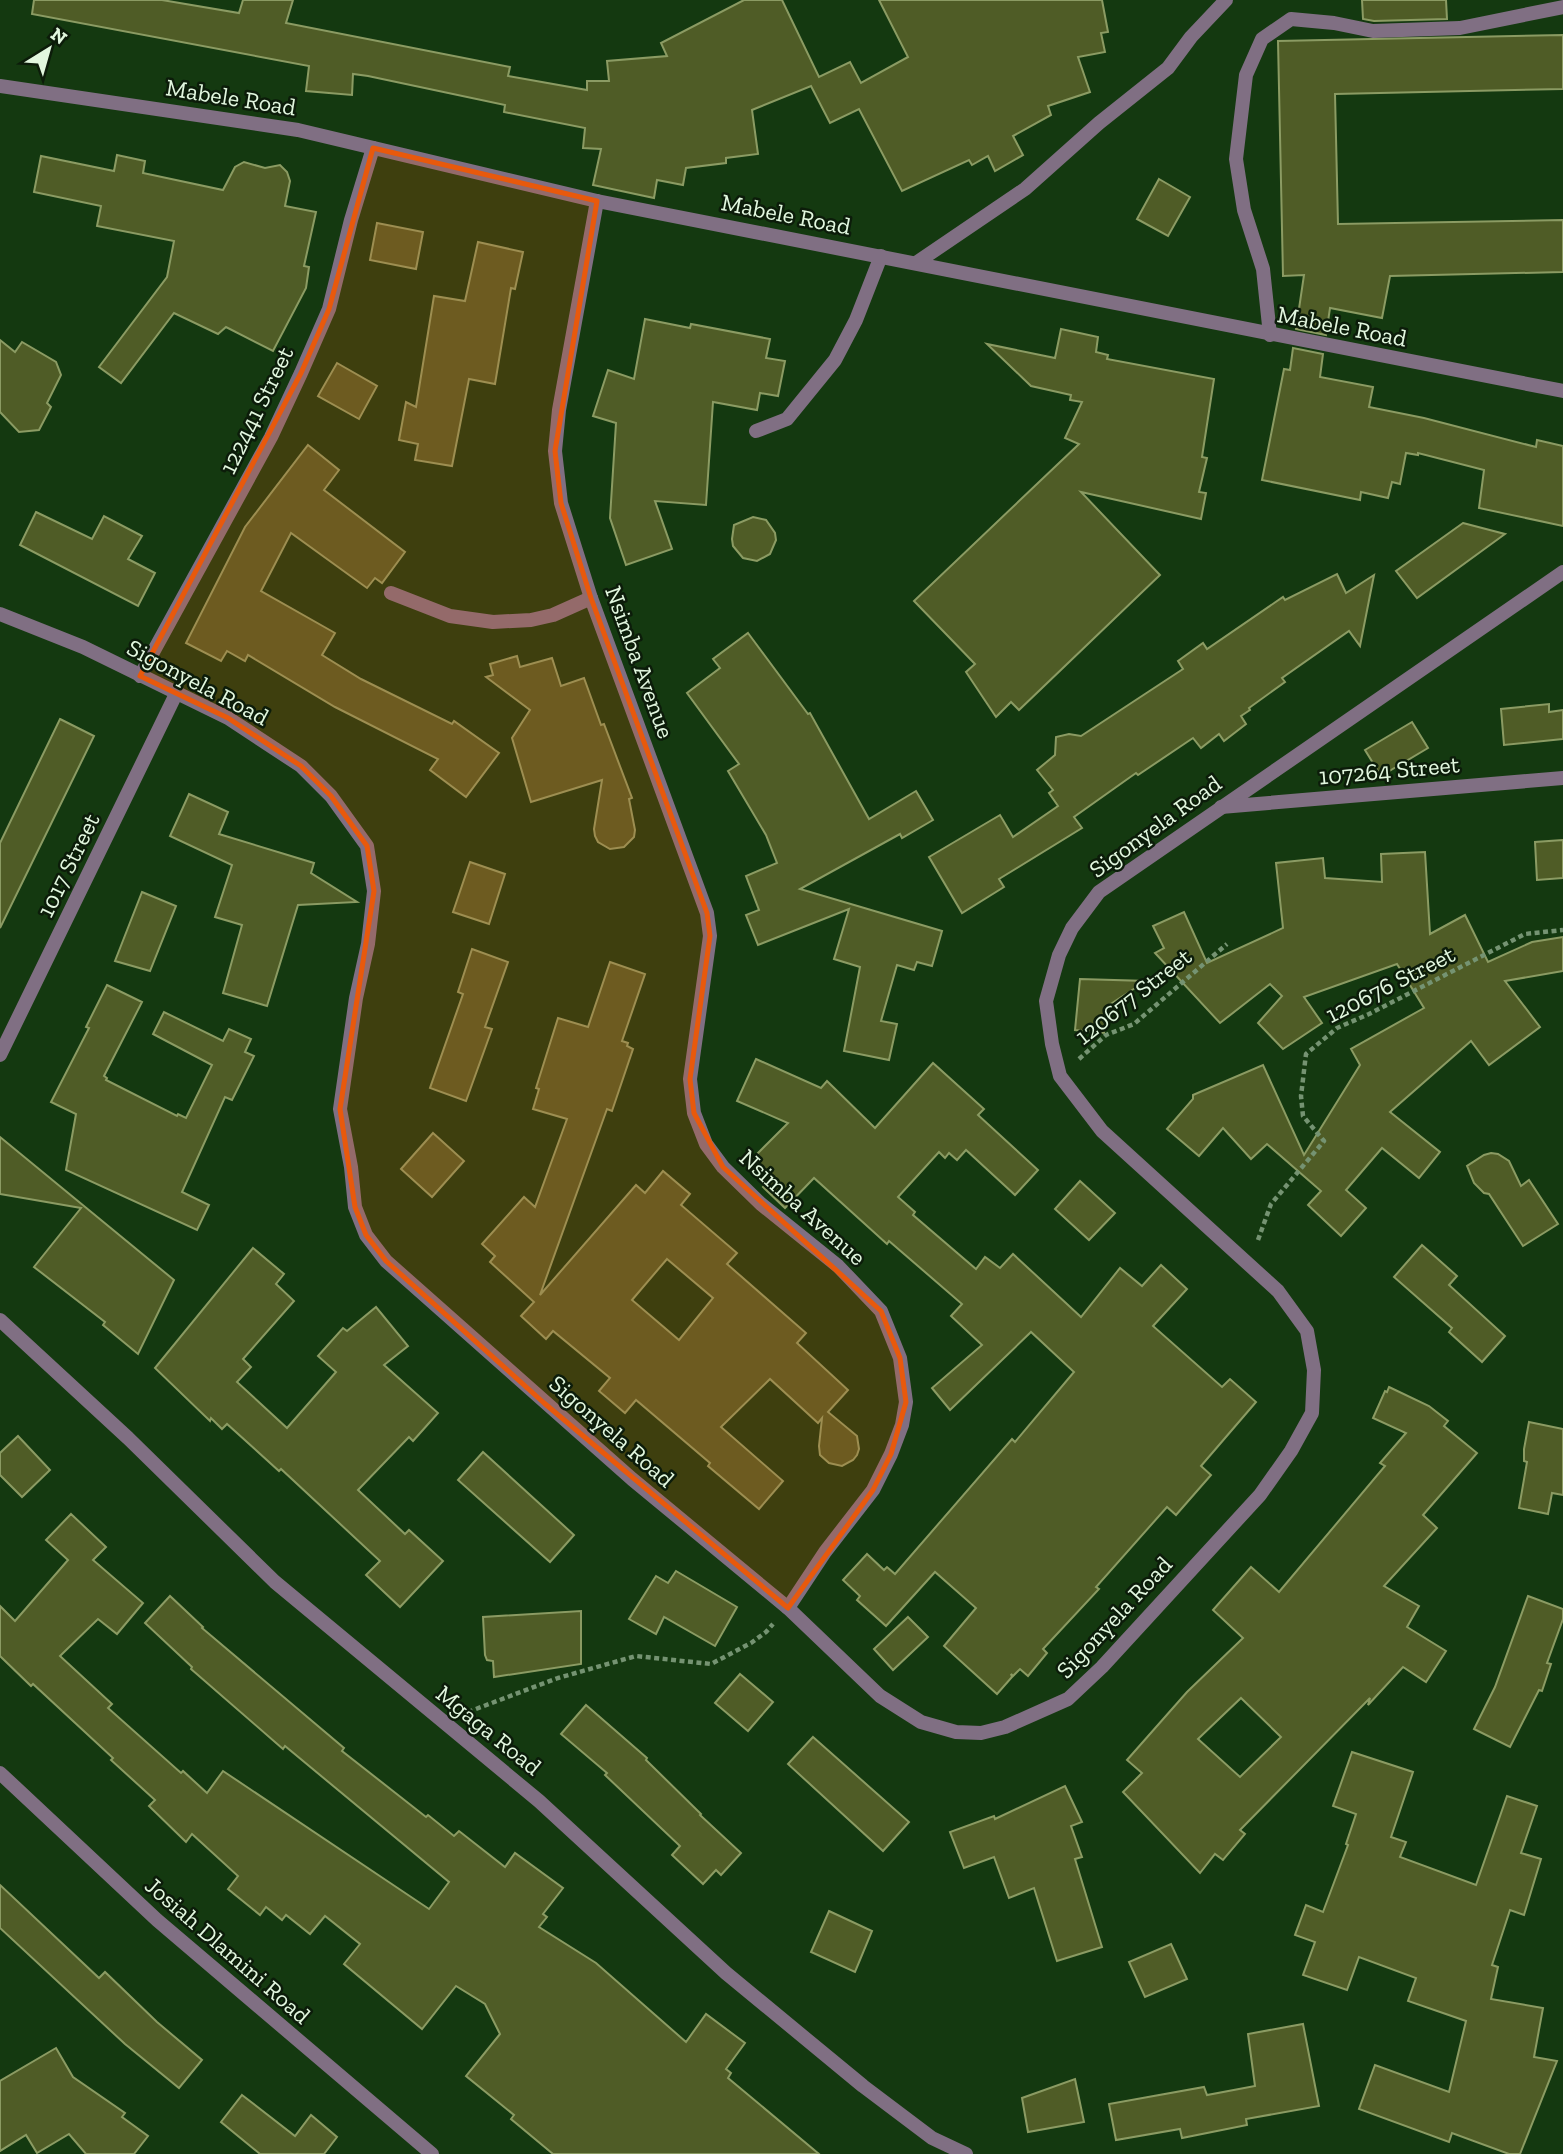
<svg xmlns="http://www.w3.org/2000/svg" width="1563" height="2154" viewBox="0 0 1563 2154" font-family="'Zilla Slab',serif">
  <rect width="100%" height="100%" fill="#143910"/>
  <g fill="#4f5c26" stroke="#8b9b63" stroke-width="2" fill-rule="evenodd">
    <polygon points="34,0 162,0 239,13 243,0 293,0 286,23 510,67 508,76 587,90 587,81 609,81 607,61 667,56 661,43 744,0 782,0 819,77 850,62 861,83 908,57 879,0 1102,0 1108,32 1101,33 1105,52 1078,57 1090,92 1048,106 1051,115 1013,136 1023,155 995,171 988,156 972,165 969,160 902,191 859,109 830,123 811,86 752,110 758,154 726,158 726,163 686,168 683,185 657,180 654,198 593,185 601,149 583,148 585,128 504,112 505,105 368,76 353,74 352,95 306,91 309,66 32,14"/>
    <polygon points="1362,0 1446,0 1447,19 1374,21 1363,19"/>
    <polygon points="1563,35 1563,89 1335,94 1338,224 1563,220 1563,272 1390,276 1382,318 1330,308 1326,335 1296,329 1304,275 1283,276 1278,41"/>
    <polygon points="117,155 145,161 143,173 223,190 235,167 244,162 265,168 280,165 287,172 290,181 285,206 316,212 304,266 309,267 306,288 273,351 226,327 218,334 174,313 121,383 99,367 167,277 174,241 97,226 101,206 34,192 41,156 114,171"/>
    <polygon points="1159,179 1190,197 1168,236 1137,219"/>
    <polygon points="377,223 423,232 416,269 370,260"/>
    <polygon points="478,242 523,252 515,289 511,288 495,384 469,379 452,466 415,460 418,444 399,440 406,402 416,407 434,296 465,301"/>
    <polygon points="645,319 690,328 691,324 770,339 766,358 785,361 778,396 760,393 757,410 713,402 706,505 655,501 672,549 626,565 610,518 616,423 593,416 608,370 634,379"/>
    <polygon points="1061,329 1098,337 1096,352 1108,355 1107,359 1214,379 1202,457 1207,458 1199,492 1206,493 1201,519 1081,492 1160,575 1019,710 1011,702 996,717 966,672 975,664 914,601 1079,444 1065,438 1082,402 1070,400 1071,395 1031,386 987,344 1055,358"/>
    <polygon points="0,340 15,352 22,342 56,362 61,375 47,403 51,407 39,430 19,432 0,412"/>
    <polygon points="1293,348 1323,354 1320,377 1373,387 1369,407 1424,418 1536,447 1537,440 1563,446 1563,526 1479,508 1484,470 1418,453 1418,455 1406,453 1400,484 1392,482 1388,498 1361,492 1360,500 1262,480 1284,369 1290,370"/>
    <polygon points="337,363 377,386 359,419 318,396"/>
    <polygon points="308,445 339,470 324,490 405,552 382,583 375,578 367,588 291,533 261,591 335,633 322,655 361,679 452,724 454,721 499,753 466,797 430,770 438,759 335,707 248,655 245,661 227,651 221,661 186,643 245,527"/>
    <polygon points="36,512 92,539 104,516 142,536 128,559 155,573 138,606 20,545"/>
    <polygon points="753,517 766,520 775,533 776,540 770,554 757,561 743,558 733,546 732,539 734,525"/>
    <polygon points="1463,523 1505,534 1417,598 1396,571"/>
    <polygon points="1337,574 1346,593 1374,575 1360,646 1349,631 1282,678 1285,682 1249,708 1250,710 1241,716 1246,724 1224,741 1219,734 1201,748 1193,738 1138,775 1136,773 1074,817 1082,828 999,879 1004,887 962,913 929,857 1000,815 1013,837 1058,806 1049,793 1053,790 1037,770 1055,755 1056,737 1069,734 1081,736 1183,669 1178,661 1203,643 1207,649 1283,597 1285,600"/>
    <polygon points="748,633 808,714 810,713 869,819 916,791 933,820 902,838 900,834 800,889 942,931 932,966 917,962 914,970 897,965 881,1021 897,1024 889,1060 844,1051 860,967 834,959 849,909 758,945 746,915 759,910 746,876 777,863 766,835 728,771 739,764 687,693 720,668 713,659"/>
    <polygon points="517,656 520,667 552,658 561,686 584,678 601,725 604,724 632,798 629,799 635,830 634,837 624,847 610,849 598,842 595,836 594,829 602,780 531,802 512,738 530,710 486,677 493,675 490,664"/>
    <polygon points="1549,704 1549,712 1563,710 1563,739 1504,745 1501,709"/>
    <polygon points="60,719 94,736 0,928 0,843"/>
    <polygon points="1412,722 1428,748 1381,776 1365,750"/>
    <polygon points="189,794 228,812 219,834 314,863 311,873 357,902 298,905 267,1006 223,993 242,925 215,917 232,865 170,836"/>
    <polygon points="1563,840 1563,878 1537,880 1535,842"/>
    <polygon points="1425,852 1430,934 1465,915 1488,962 1532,942 1563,937 1563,971 1505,981 1540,1027 1489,1065 1471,1041 1390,1112 1440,1152 1419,1178 1382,1148 1346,1190 1366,1208 1341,1236 1308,1205 1321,1191 1267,1144 1251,1159 1223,1128 1199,1156 1167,1129 1193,1099 1193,1095 1263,1065 1304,1155 1360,1065 1351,1049 1424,1008 1397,964 1304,997 1322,1023 1283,1049 1258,1023 1282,996 1270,984 1220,1023 1155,953 1164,948 1153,926 1184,912 1207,963 1283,928 1276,863 1323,858 1325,878 1382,882 1381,854"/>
    <polygon points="470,862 505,874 489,924 453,912"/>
    <polygon points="142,892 176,906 150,971 115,961"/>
    <polygon points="472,949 508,962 485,1027 492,1029 466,1101 430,1088 463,994 458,992"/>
    <path d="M610,962L645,974L622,1041L628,1043L627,1046L633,1049L612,1111L607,1109L540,1295L636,1185L645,1193L663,1171L690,1194L681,1205L737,1253L727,1264L806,1333L797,1343L848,1390L828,1412L857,1436L859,1449L857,1455L853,1460L842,1466L829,1463L820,1455L819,1446L822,1418L818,1423L770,1379L721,1427L783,1481L759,1509L708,1466L710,1463L636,1400L625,1413L599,1391L610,1378L553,1331L546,1339L521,1316L534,1302L490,1262L495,1256L482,1244L524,1197L535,1207L567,1119L533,1109L539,1089L536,1088L558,1018L588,1027ZM667,1259L713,1298L679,1340L632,1300Z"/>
    <polygon points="1080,979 1146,981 1106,1007 1104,1033 1075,1030"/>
    <polygon points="107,985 142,1002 104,1076 107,1078 106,1080 177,1116 178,1114 186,1118 212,1065 153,1034 164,1012 223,1041 229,1029 251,1039 245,1052 254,1056 232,1100 225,1097 182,1192 209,1205 197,1230 66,1170 76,1114 51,1102 89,1028 86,1027"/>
    <polygon points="756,1059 821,1088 827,1081 875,1128 933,1063 984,1109 978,1115 1038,1170 1015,1195 966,1150 957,1160 949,1153 945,1158 939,1152 898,1197 915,1212 913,1215 976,1269 985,1257 1000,1268 1013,1254 1081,1317 1120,1268 1142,1286 1161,1265 1187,1289 1153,1326 1222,1387 1230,1379 1256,1402 1201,1466 1211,1475 1176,1515 1167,1507 1096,1587 1099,1589 1043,1649 1047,1653 1028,1676 1020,1669 1013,1676 1011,1674 1012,1677 997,1694 944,1646 976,1608 935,1572 886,1626 857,1600 860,1596 843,1580 867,1554 884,1570 887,1567 895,1574 1012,1439 1015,1442 1074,1372 1031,1332 950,1410 932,1388 982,1345 951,1316 962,1304 889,1241 887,1244 814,1178 785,1208 763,1187 771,1178 752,1159 788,1123 737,1101"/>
    <polygon points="433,1133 464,1161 432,1197 401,1169"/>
    <polygon points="0,1137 174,1280 138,1354 103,1325 105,1322 34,1267 81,1208 0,1194"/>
    <polygon points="1491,1153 1498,1154 1509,1161 1521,1186 1529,1180 1558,1224 1523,1246 1489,1194 1484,1193 1474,1183 1467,1166 1484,1155"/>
    <polygon points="1080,1181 1115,1213 1089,1240 1055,1209"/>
    <polygon points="1422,1245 1457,1276 1449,1285 1505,1336 1482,1362 1449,1332 1452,1328 1394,1277"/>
    <polygon points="253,1248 284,1274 276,1284 294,1301 243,1359 251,1367 237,1382 287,1428 336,1372 318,1356 343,1328 347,1331 376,1307 408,1346 384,1365 438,1413 413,1441 409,1437 358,1490 405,1534 409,1530 443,1561 400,1607 366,1575 380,1561 281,1469 279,1471 227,1424 222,1429 211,1418 210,1421 155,1368"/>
    <path d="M1389,1387L1429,1406L1448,1421L1444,1426L1477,1453L1423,1515L1437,1528L1384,1586L1419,1606L1407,1627L1446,1651L1426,1682L1403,1667L1368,1705L1370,1698L1240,1830L1245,1834L1223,1860L1215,1854L1200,1873L1123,1792L1142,1773L1127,1760L1187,1692L1243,1638L1213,1610L1251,1567L1279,1592L1385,1466L1380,1463L1406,1433L1373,1418L1385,1391L1387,1392ZM1241,1698L1281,1737L1240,1777L1198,1739Z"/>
    <polygon points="1529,1422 1563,1429 1563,1495 1552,1493 1548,1514 1519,1508 1527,1462 1524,1461 1524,1449"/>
    <polygon points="18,1436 50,1470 22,1497 0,1475 0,1453"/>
    <polygon points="483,1452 574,1535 550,1562 458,1480"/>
    <polygon points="71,1514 106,1547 93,1560 143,1603 117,1634 98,1619 60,1656 112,1704 108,1708 181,1773 183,1771 207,1793 223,1771 429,1909 449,1882 285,1746 283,1749 191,1669 192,1667 145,1623 170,1596 203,1627 202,1628 344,1748 342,1751 426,1817 428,1815 454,1836 459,1831 505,1867 515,1853 563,1888 543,1914 547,1917 539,1927 596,1963 686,2042 706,2014 745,2043 726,2069 731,2073 728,2078 819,2154 553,2154 511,2119 514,2115 466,2076 500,2034 485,2004 456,1986 422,2029 344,1964 360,1944 325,1916 310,1934 286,1915 282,1920 266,1907 260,1915 228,1889 238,1876 192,1834 186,1842 149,1806 155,1800 111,1760 113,1758 33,1684 31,1686 0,1656 0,1606 15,1621 68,1560 46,1540"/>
    <polygon points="676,1571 737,1607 715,1646 664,1617 656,1634 629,1619 656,1576 668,1583"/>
    <polygon points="1528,1596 1563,1609 1563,1619 1547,1663 1551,1664 1542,1691 1539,1690 1510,1747 1474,1729 1495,1687"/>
    <polygon points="581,1611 581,1664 494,1677 493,1661 487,1660 485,1655 483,1617"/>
    <polygon points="908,1617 928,1637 893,1670 874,1649"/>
    <polygon points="740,1674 773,1702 748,1731 715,1703"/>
    <polygon points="586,1705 647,1758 646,1760 701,1814 700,1815 741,1853 721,1875 716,1870 703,1884 672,1855 680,1846 605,1775 607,1773 561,1734"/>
    <polygon points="813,1737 909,1822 883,1851 788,1764"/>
    <polygon points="1352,1752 1413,1772 1391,1837 1406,1842 1400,1857 1476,1885 1507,1796 1537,1806 1521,1853 1541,1859 1524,1915 1510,1910 1492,1965 1498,1967 1491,1999 1543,2008 1534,2057 1557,2061 1520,2154 1509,2154 1452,2133 1449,2142 1359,2109 1375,2065 1449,2092 1466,2021 1408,2001 1416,1978 1359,1957 1347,1990 1303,1975 1315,1942 1295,1935 1306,1905 1323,1912 1348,1845 1346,1844 1356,1814 1333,1806"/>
    <polygon points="1065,1786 1082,1822 1071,1826 1082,1857 1075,1859 1102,1947 1057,1961 1034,1888 1009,1898 994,1857 964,1868 950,1832 994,1816 995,1819"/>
    <polygon points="0,1885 99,1978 105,1972 157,2022 202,2060 179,2088 125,2044 0,1928"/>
    <polygon points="829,1911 872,1931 855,1972 811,1952"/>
    <polygon points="1171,1944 1187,1979 1145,1997 1129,1962"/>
    <polygon points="1303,2024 1319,2106 1246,2119 1247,2125 1182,2138 1180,2129 1116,2140 1109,2104 1204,2087 1207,2095 1255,2086 1248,2034"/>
    <polygon points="56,2048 73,2077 125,2113 122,2117 148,2136 134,2154 86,2154 69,2134 37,2153 26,2135 0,2151 0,2081"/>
    <polygon points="1075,2079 1084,2122 1028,2132 1022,2098"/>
    <polygon points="242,2095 295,2136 311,2115 337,2137 324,2154 260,2154 221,2122"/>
  </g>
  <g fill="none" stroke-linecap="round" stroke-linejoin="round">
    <g stroke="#759372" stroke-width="4.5" stroke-dasharray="5 3.5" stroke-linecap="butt">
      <polyline points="1079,1059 1106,1035 1134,1024 1227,944"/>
      <polyline points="1258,1240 1271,1204 1324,1141 1303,1116 1301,1096 1306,1054 1337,1028 1369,1014 1525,934 1563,930"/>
      <polyline points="468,1712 558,1678 636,1656 711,1664 751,1643 766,1632 773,1624"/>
    </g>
    <g stroke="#806f83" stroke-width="14">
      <polyline points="1270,335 1263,269 1244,210 1236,159 1246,75 1262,39 1291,19 1334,23 1373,31 1460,28 1563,7"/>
      <polyline points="756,431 787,419 835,360 856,320 881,256"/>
    </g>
    <g stroke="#806f83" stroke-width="14">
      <polyline points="0,86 298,130 597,201 1563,391"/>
      <polyline points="597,201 559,410 555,451 561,503 591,598 707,913 710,936 690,1079 694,1113 706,1144 723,1167 761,1204 838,1266 881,1311 900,1358 906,1402 902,1425 891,1454 873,1490 825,1552 788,1608"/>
      <polyline points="916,263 1025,189 1099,123 1168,68 1191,37 1226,0"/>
      <polyline points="391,593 450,616 493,622 531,620 553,615 591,598"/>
      <polyline points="0,614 83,647 228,718 301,766 331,796 367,846 374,891 368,944 356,998 340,1109 351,1167 355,1207 366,1235 386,1261 632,1479 788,1608 880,1696 921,1722 956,1732 981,1733 1005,1727 1068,1699 1102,1667 1260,1495 1291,1451 1312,1413 1314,1370 1307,1331 1278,1291 1102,1131 1060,1076 1052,1044 1046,1001 1059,955 1072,928 1099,892 1563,572"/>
      <polyline points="140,676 271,437 301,373 329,309 351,220 373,148"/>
      <polyline points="1221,807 1563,778"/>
      <polyline points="0,1055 176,694"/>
      <polyline points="0,1320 128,1438 275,1582 539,1801 726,1973 863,2086 932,2138 966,2154"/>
      <polyline points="0,1773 157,1920 432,2154"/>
    </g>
  </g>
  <path fill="#e8590c" fill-opacity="0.2" stroke="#e8590c" stroke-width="5" stroke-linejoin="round" d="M373,148L597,201L555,451L561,503L591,598L707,913L710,936L690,1079L694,1113L723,1167L881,1311L900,1358L906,1402L891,1454L873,1490L788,1608L544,1403L386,1261L366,1235L355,1207L340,1109L374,891L367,846L331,796L301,766L228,718L140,676L301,373L329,309Z"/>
  <g text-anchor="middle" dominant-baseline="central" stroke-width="5" stroke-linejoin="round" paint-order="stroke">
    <g font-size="24" fill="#e2f7df" stroke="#0c1c0a">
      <text transform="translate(231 97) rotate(9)">Mabele Road</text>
      <text transform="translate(786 214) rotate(11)">Mabele Road</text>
      <text transform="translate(1342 326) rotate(11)">Mabele Road</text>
      <text transform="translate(256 410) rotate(-64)">122441 Street</text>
      <text transform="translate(640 662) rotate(70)">Nsimba Avenue</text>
      <text transform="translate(198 682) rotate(28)">Sigonyela Road</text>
      <text transform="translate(1389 770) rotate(-5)">107264 Street</text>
      <text transform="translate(1155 826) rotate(-36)">Sigonyela Road</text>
      <text transform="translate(68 865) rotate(-64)">1017 Street</text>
      <text transform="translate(1390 984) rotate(-27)">120676 Street</text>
      <text transform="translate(1133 996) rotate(-38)">120677 Street</text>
      <text transform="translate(803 1207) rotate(42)">Nsimba Avenue</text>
      <text transform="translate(612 1431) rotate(41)">Sigonyela Road</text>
      <text transform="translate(1114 1617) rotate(-47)">Sigonyela Road</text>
      <text transform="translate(489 1730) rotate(39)">Mgaga Road</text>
      <text transform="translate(228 1950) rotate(41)">Josiah Dlamini Road</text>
    </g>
  </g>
  <g transform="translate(49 49) rotate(37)" stroke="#0c1c0a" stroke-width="5" paint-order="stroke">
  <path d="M0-5L12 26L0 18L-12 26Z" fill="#e2f7df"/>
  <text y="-10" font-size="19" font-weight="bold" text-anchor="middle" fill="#e2f7df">N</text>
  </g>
</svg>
